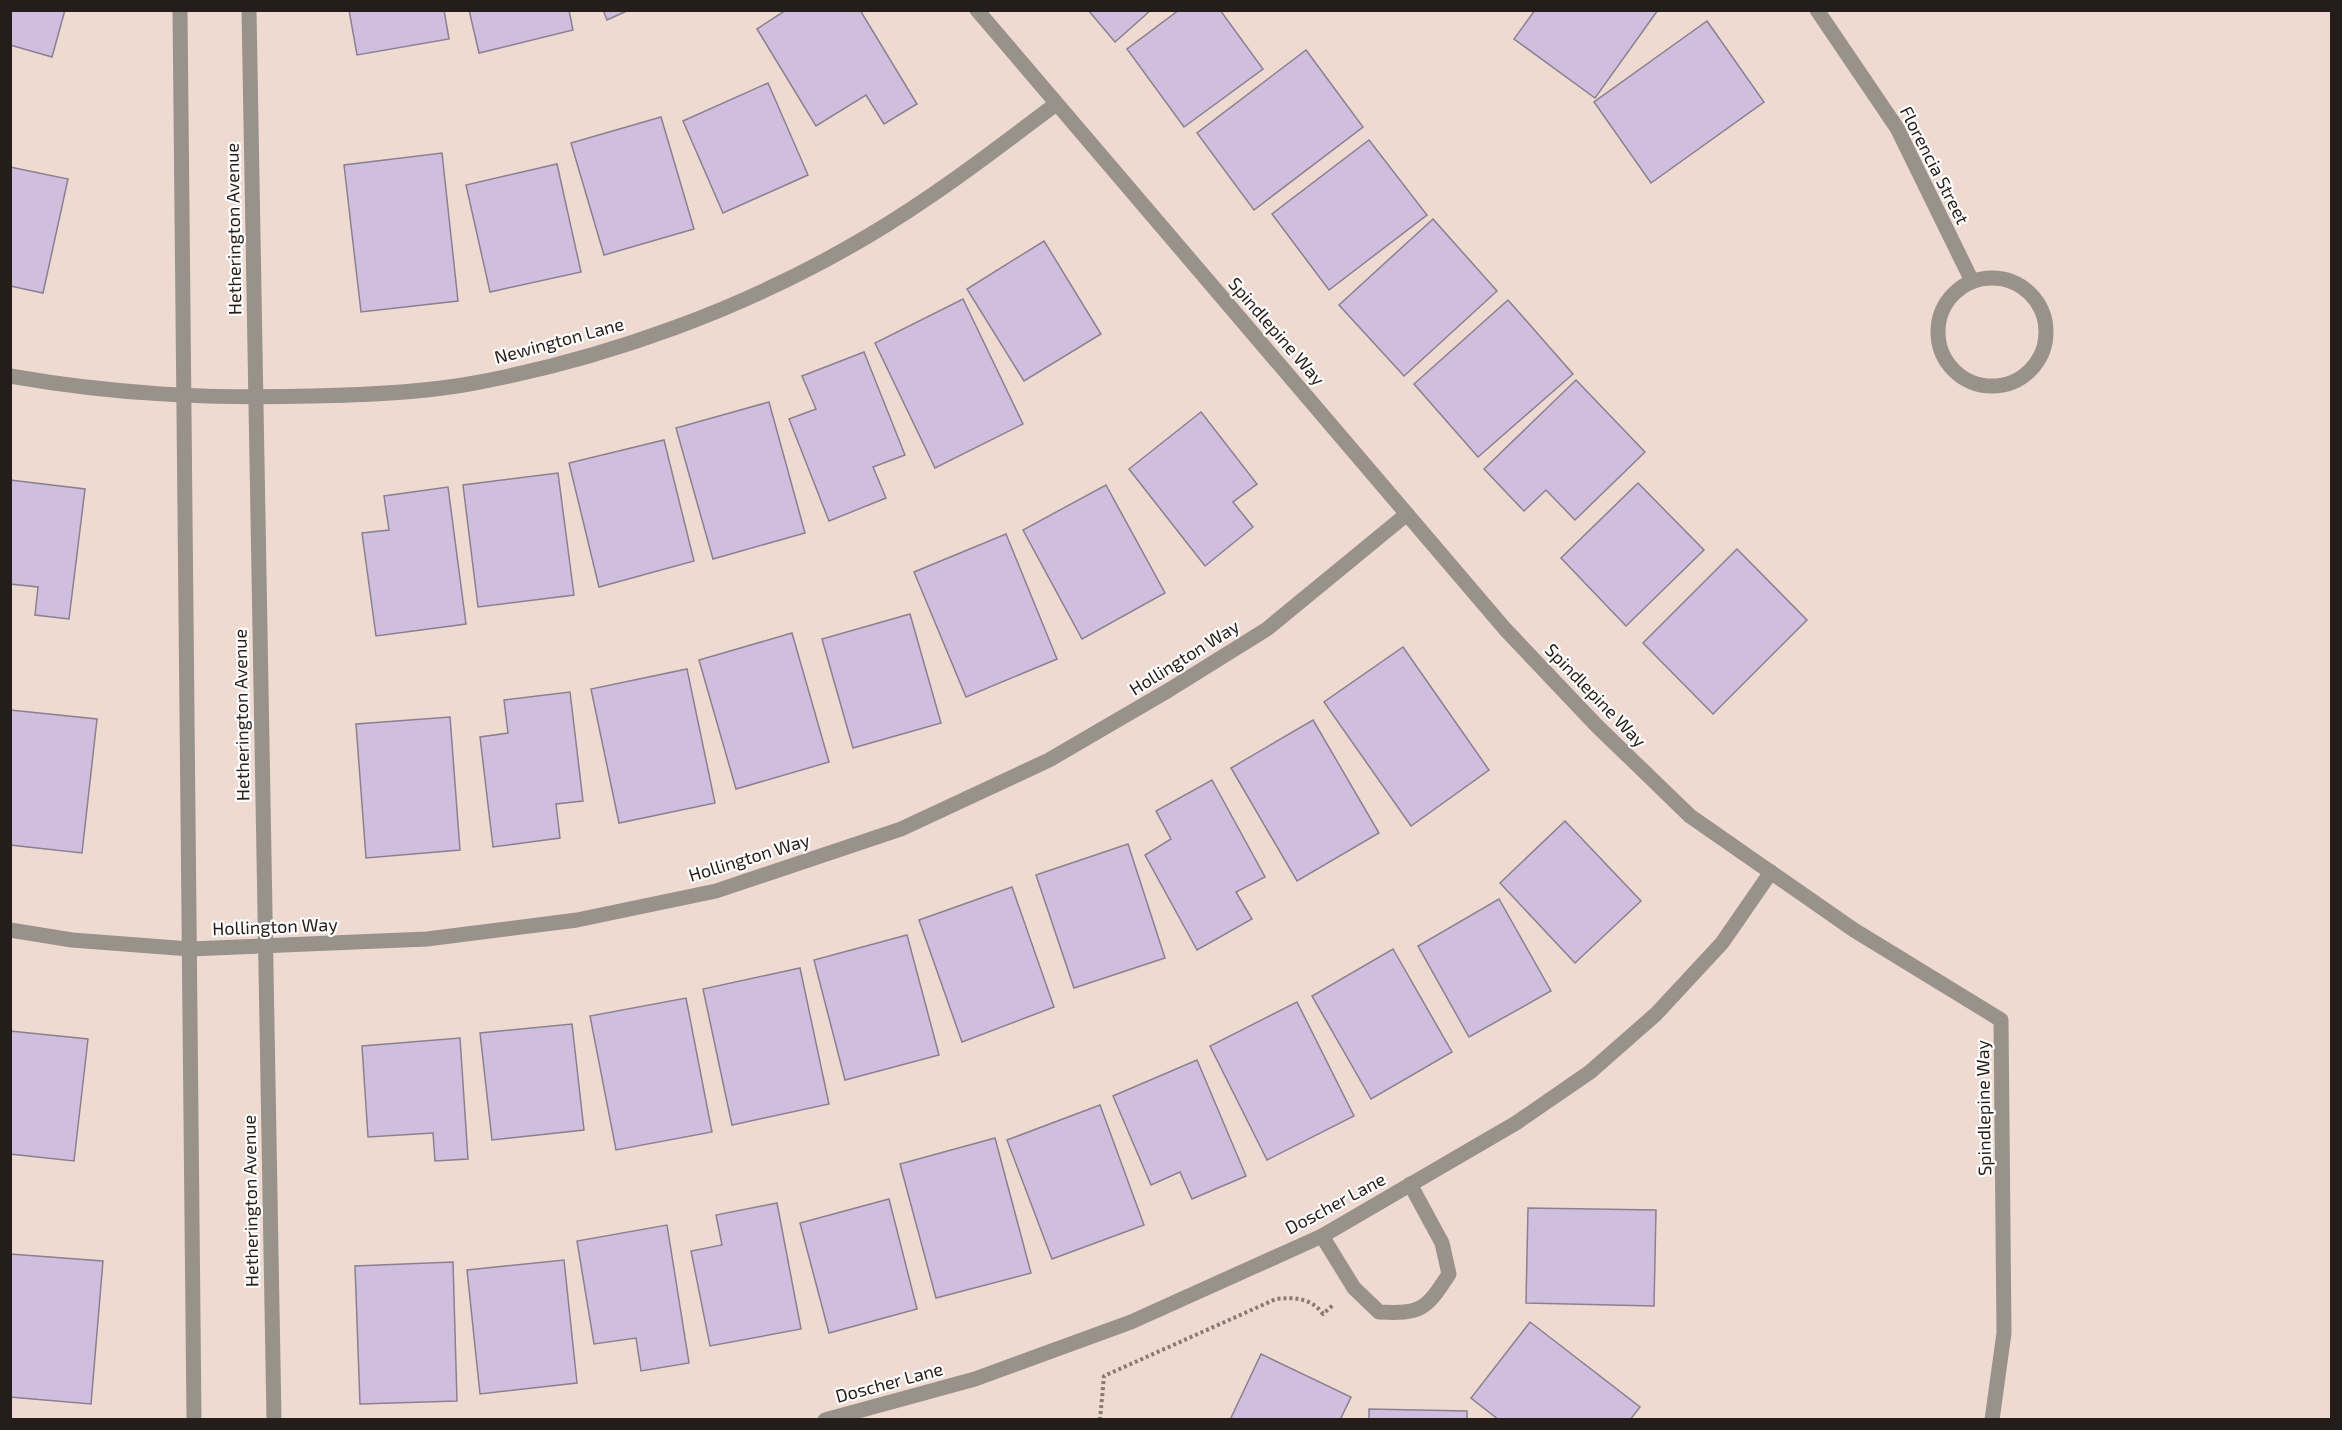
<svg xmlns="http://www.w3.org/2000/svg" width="2342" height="1430" viewBox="0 0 2342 1430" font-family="'Exo 2',sans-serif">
  <rect width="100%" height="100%" fill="#efdad1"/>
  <g fill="#d0bedf" stroke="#898090" stroke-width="1.5">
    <polygon points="10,10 65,10 52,57 10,45"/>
    <polygon points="349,10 444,10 449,39 357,55"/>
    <polygon points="469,10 569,10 573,30 479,53"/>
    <polygon points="603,10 629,10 607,20"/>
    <polygon points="786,10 860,10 917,104 884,124 866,95 816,126 757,29"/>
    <polygon points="1088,10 1151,10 1115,42"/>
    <polygon points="1179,10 1220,10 1263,69 1184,127 1127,49"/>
    <polygon points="1535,10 1658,10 1595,98 1514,39"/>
    <polygon points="1707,21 1764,102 1651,183 1594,102"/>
    <polygon points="1306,50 1363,127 1254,210 1197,133"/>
    <polygon points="768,83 808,175 723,213 683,121"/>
    <polygon points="661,117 694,229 604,255 571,143"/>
    <polygon points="1369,140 1427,215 1329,290 1272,214"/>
    <polygon points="442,153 458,301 361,312 344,165"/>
    <polygon points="557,164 581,272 490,292 466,185"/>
    <polygon points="10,167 68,179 43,293 10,286"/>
    <polygon points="1433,219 1497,291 1404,376 1339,305"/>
    <polygon points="1044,241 1101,334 1024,381 967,289"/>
    <polygon points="963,299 1023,424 935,468 875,343"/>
    <polygon points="1508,300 1573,374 1478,457 1414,384"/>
    <polygon points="864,352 905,455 873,467 886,498 829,521 789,419 816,409 802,376"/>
    <polygon points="1576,380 1645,452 1575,520 1546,490 1524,511 1484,469"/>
    <polygon points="769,402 805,533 713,559 676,428"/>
    <polygon points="1201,412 1257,484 1233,502 1253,527 1205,566 1129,469"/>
    <polygon points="664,440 694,561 599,587 569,463"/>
    <polygon points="558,473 574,595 478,607 463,485"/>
    <polygon points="10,480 85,489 69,619 35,615 38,587 10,584"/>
    <polygon points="1638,483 1704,550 1626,626 1561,558"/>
    <polygon points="1106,485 1165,593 1082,639 1023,530"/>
    <polygon points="448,487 466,624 376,636 362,533 389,530 384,496"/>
    <polygon points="1006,534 1057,659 966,697 914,572"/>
    <polygon points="1737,549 1807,620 1713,714 1643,643"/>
    <polygon points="910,614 941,723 853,748 822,639"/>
    <polygon points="792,633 829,762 736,789 699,660"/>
    <polygon points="1403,647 1489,770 1411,826 1324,702"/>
    <polygon points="687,669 715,803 619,823 591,689"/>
    <polygon points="570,692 583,801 556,804 560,838 493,847 480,737 508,733 504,700"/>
    <polygon points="10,710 97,719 82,853 10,845"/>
    <polygon points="450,717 460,850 366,858 356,724"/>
    <polygon points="1313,720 1379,833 1297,881 1231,768"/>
    <polygon points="1212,780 1265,877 1236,892 1252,919 1197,950 1145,855 1171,839 1156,811"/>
    <polygon points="1565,821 1641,901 1575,963 1500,883"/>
    <polygon points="1128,844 1165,958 1074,988 1036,875"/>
    <polygon points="1012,887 1054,1007 962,1042 919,920"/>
    <polygon points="1499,899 1551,991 1469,1037 1418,946"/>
    <polygon points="907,935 939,1055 845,1080 814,960"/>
    <polygon points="1393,949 1452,1052 1371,1099 1312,996"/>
    <polygon points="800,968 829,1104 732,1125 703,989"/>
    <polygon points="686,998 712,1132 616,1150 590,1016"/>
    <polygon points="1297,1002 1354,1116 1267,1160 1210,1046"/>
    <polygon points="572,1024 584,1130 492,1140 480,1033"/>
    <polygon points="10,1031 88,1039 74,1161 10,1154"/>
    <polygon points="460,1038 468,1159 435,1161 433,1133 368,1137 362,1046"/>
    <polygon points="1197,1060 1246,1176 1192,1199 1180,1172 1151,1185 1113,1096"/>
    <polygon points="1100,1105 1144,1225 1052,1259 1007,1140"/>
    <polygon points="995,1138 1031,1273 936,1298 900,1164"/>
    <polygon points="889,1199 917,1309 829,1333 800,1223"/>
    <polygon points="777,1203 801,1329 710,1346 691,1251 722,1245 716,1215"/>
    <polygon points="1528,1208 1656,1210 1654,1306 1526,1303"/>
    <polygon points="667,1225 689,1363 641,1371 636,1338 594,1344 577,1241"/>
    <polygon points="10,1254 103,1261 91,1404 10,1397"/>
    <polygon points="564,1260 577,1383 480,1394 467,1270"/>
    <polygon points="453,1262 457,1401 360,1404 355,1266"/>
    <polygon points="1530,1322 1640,1407 1630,1420 1499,1420 1471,1398"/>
    <polygon points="1261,1354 1351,1397 1340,1420 1230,1420"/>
    <polygon points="1369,1409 1467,1411 1467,1420 1369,1420"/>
  </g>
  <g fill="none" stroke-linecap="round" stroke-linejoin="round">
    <path stroke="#877973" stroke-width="4" stroke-dasharray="3 3" stroke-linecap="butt" d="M1100,1420L1104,1376L1276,1299C1295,1297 1311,1298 1323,1314L1333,1305"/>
    <g stroke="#98928b" stroke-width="15">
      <polyline points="180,10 194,1420"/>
      <polyline points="249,10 274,1420"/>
      <polyline points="977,10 1505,629 1597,726 1690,816 1854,930 2001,1020 2004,1333 1992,1420"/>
      <polyline points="1817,10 1897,128 1972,281"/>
      <circle cx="1992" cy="332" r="54"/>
      <path d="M10,376C113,394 208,399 312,396C364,395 418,393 469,384C607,359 747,308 868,236C934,197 995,150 1056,104"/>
      <polyline points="10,930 72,940 190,949 427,939 577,920 716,891 901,829 1049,760 1169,690 1267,629 1407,514"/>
      <path d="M1322,1236L1354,1288L1379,1312C1421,1314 1426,1310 1449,1274L1442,1243L1410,1184"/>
      <polyline points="825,1420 975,1379 1131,1322 1322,1236 1516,1123 1590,1072 1656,1014 1722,943 1771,872"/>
    </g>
  </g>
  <g text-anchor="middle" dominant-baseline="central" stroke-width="4.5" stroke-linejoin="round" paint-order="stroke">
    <g font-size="18" fill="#251d1a" stroke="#fff">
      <text transform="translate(1935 165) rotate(63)">Florencia Street</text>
      <text transform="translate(233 229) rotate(-91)">Hetherington Avenue</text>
      <text transform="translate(1277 331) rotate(49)">Spindlepine Way</text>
      <text transform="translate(559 340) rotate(-15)">Newington Lane</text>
      <text transform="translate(1184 657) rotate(-32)">Hollington Way</text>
      <text transform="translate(1596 695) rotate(46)">Spindlepine Way</text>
      <text transform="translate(241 715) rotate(-91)">Hetherington Avenue</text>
      <text transform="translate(749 857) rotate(-17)">Hollington Way</text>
      <text transform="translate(275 926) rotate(-2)">Hollington Way</text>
      <text transform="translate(1983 1108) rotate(-91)">Spindlepine Way</text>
      <text transform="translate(250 1201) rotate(-91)">Hetherington Avenue</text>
      <text transform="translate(1335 1203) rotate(-28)">Doscher Lane</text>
      <text transform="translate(889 1382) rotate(-15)">Doscher Lane</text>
    </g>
  </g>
  <rect width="2342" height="1430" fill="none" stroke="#251d1a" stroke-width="24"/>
</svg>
